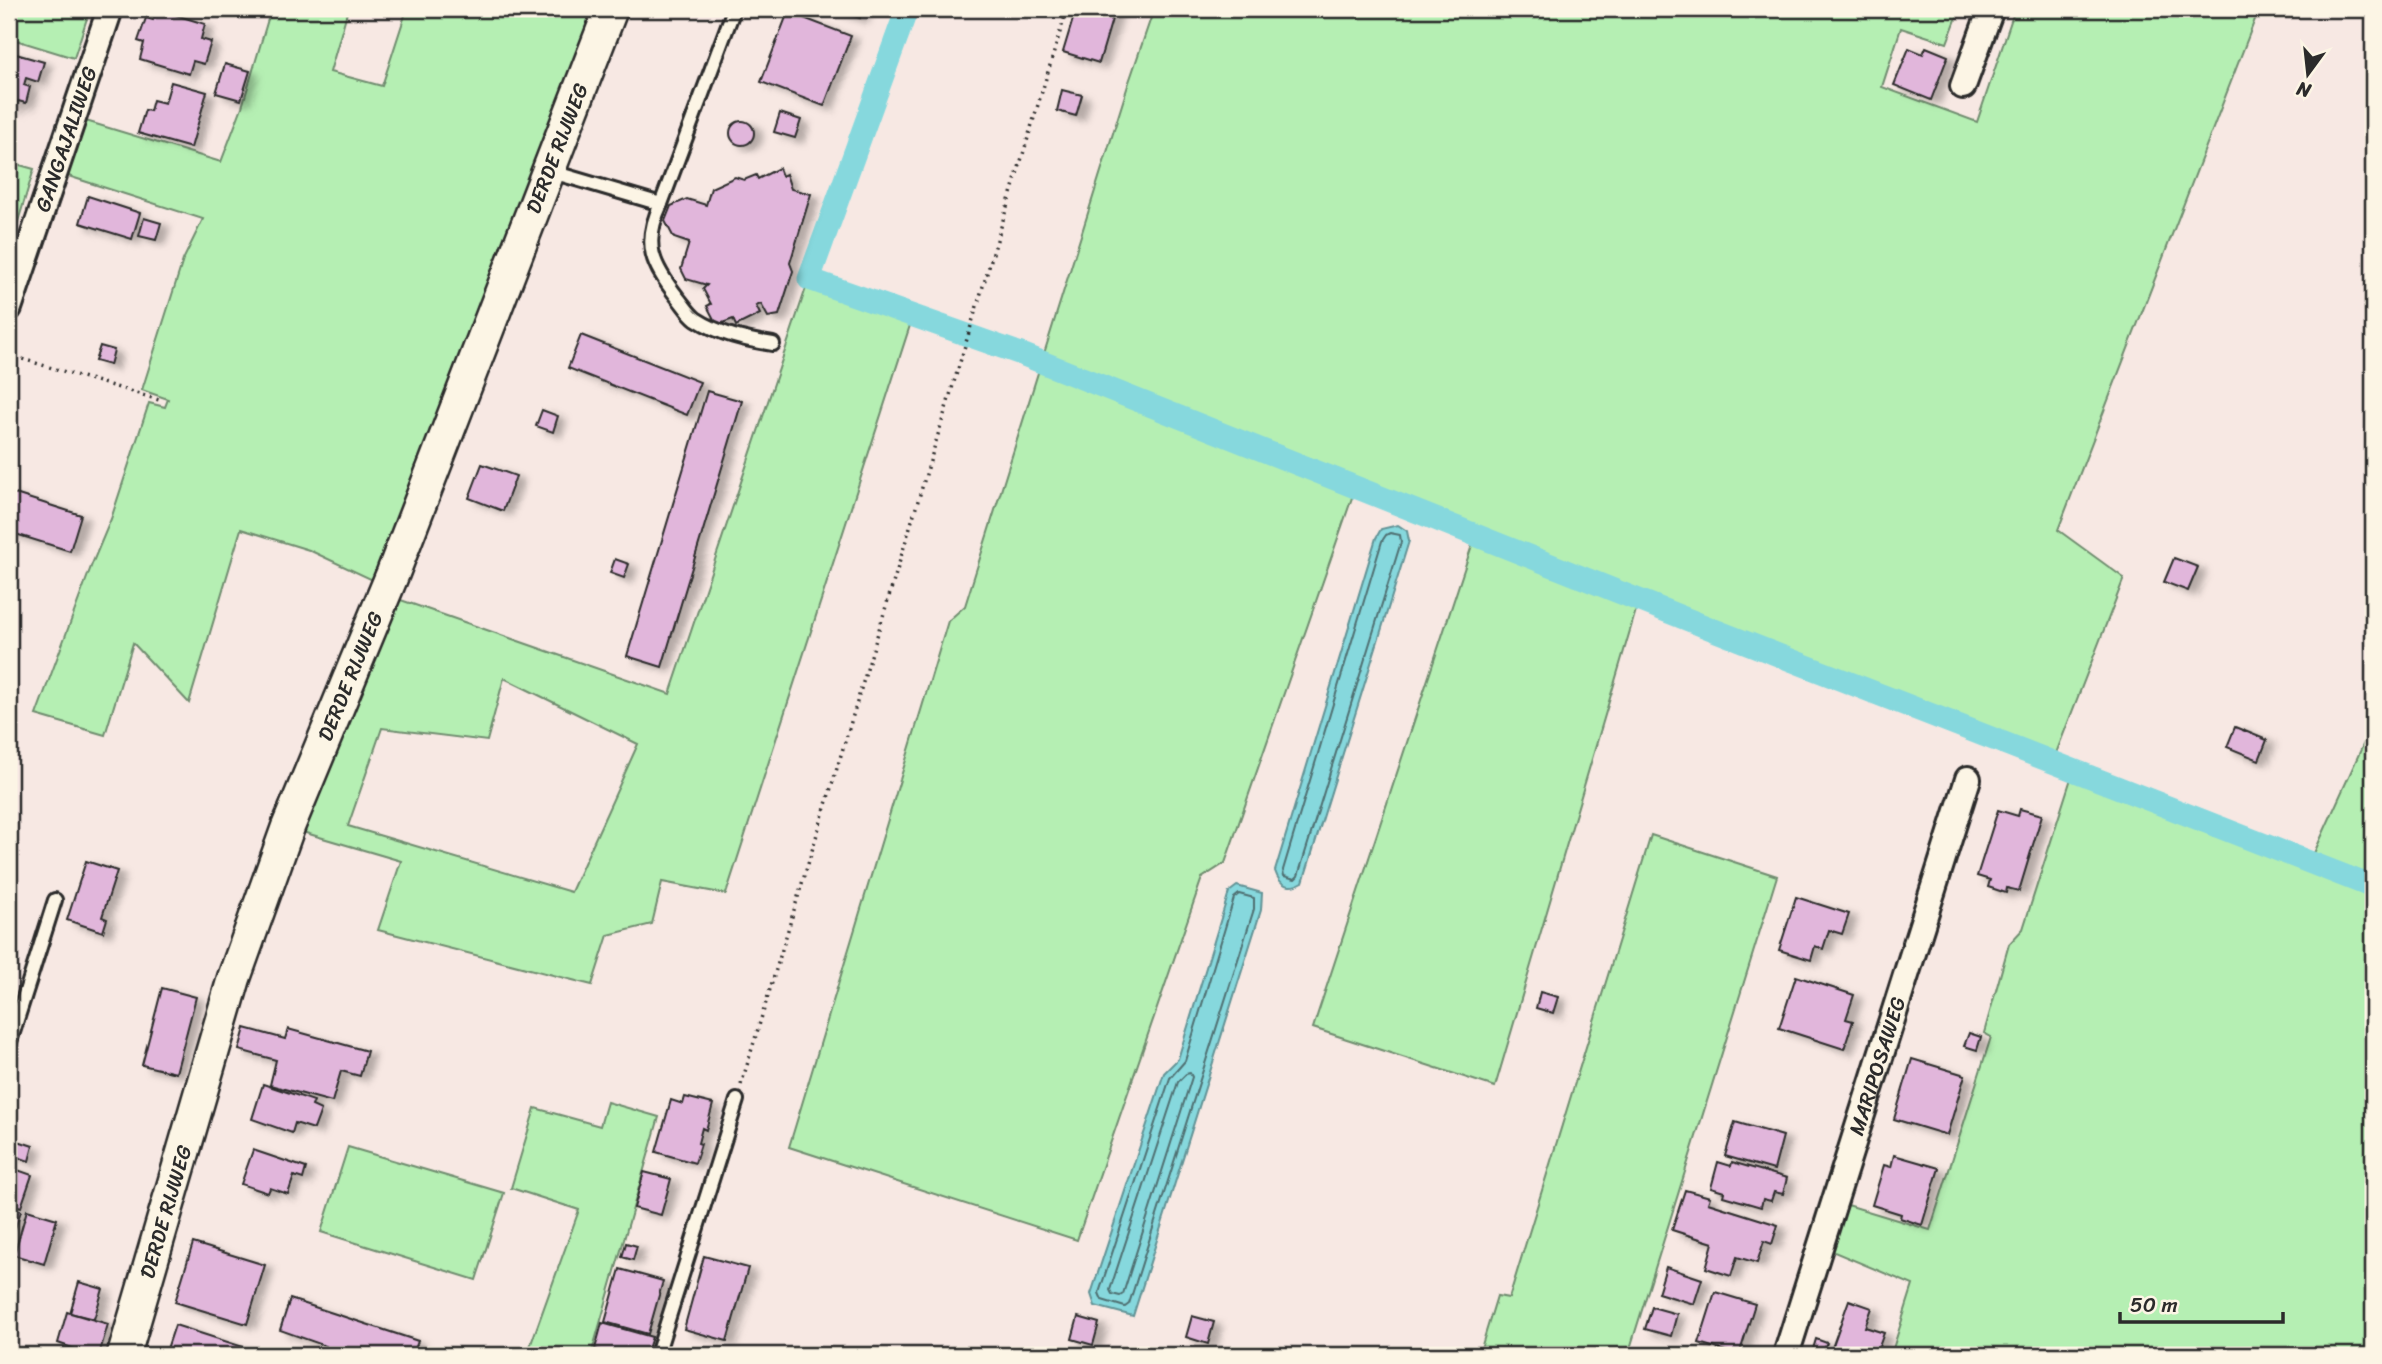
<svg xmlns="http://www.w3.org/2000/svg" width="2382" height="1364" viewBox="0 0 2382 1364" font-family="Sriracha,sans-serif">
  <defs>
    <filter id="shadow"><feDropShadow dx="8" dy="4.5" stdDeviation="3.5" flood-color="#0004"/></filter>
  </defs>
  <rect width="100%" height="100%" fill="#f7e8e3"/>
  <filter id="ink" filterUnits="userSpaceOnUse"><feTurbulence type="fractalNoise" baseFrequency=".0143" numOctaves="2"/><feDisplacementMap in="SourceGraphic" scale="14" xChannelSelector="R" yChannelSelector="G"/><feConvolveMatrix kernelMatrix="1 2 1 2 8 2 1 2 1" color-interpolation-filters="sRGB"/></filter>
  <g filter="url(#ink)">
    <g fill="#b5efb3" stroke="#708d6f" stroke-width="2" fill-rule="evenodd">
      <polygon points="9,9 90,9 74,58 9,38"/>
      <polygon points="271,9 348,9 330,72 382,86 407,9 602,9 379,583 309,550 241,529 189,703 133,643 105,735 36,715 92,564 111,519 149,403 165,407 168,399 142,390 183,260 203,219 59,173 76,118 221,162 242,107"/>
      <polygon points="1154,9 1960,9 1947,43 1901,28 1882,87 1977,122 2015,9 2259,9 2058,530 2124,578 2053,761 1639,600 1495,1087 1313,1028 1475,536 1355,489 1225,863 1202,878 1077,1240 789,1147 948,621 965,606 1129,82"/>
      <polygon points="9,162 34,169 16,228 9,226"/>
      <path d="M809,279L913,316L726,894L662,882L652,924L608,935L592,985L378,930L401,861L299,831L398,599L670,694ZM504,678L638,744L571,892L348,826L382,728L487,741Z"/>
      <polygon points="2373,723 2373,1355 1891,1355 1913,1285 1827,1249 1841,1203 1930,1230 1991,1037 1984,1033 2009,944 2023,929 2074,769 2310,862"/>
      <polygon points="1651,835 1777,876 1628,1355 1479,1355 1497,1296 1509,1298"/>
      <polygon points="607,1102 659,1117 591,1355 527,1355 579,1210 511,1188 535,1108 600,1126"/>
      <polygon points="348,1147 504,1193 476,1280 321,1232"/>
    </g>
    <g fill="#86d8dd" stroke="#629396" stroke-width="2">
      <path d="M1398,525L1407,531L1409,541L1303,882C1289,890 1280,886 1275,871L1376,538L1381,529Z"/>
      <polygon points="1237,886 1262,893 1261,910 1133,1316 1095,1306 1091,1294 1164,1073 1178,1059 1229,892"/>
    </g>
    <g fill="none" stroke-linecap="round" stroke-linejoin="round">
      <g stroke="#4f7072" stroke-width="2">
        <polygon points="1390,533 1400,535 1401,542 1298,876 1295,879 1284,876 1283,870 1382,541 1386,535"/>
        <polygon points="1239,894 1254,898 1254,909 1129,1304 1125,1307 1102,1300 1099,1293 1170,1078 1185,1061 1234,898"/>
        <polygon points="1190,1073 1192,1077 1123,1294 1120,1296 1112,1294 1110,1290 1178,1082 1186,1074"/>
      </g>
      <polyline stroke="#86d8dd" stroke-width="23" points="907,9 809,279 1024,355 1714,630 2373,887"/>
    </g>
    <g fill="#e1b6db" stroke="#2b2b2b" stroke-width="2" filter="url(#shadow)">
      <polygon points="156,9 205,24 201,39 211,42 204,64 193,61 189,74 140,59 144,43 138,41 146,18 153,20"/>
      <polygon points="831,9 863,9 860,18"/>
      <polygon points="1076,9 1115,9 1099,63 1063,52"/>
      <polygon points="788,12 851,36 824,106 761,82"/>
      <polygon points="1926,47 1948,56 1931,100 1894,85 1909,48 1923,54"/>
      <polygon points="9,52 44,62 38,82 26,78 24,85 30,87 26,103 18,101 16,107 11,105 10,108"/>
      <polygon points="225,64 250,71 241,100 216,93"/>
      <polygon points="171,82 207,92 191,148 138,133 145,110 150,111 153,100 165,103"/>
      <polygon points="1062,90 1082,95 1076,116 1057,111"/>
      <polygon points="780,113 801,120 795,138 774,132"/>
      <circle cx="742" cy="133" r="12"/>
      <polygon points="779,168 782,176 786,174 791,189 811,194 790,263 793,271 779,315 768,317 761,304 756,306 760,314 736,326 733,319 717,325 707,306 711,304 703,289 707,285 686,279 681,269 689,243 674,238 665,221 671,206 687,199 706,205 711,188 735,177 744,180 756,175 758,179"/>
      <polygon points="88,196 140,213 132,239 80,223"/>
      <polygon points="144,218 161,223 156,240 139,236"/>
      <polygon points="581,335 700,382 687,415 568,368"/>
      <polygon points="100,346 114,350 110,365 95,361"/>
      <polygon points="707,391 742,401 662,667 627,656"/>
      <polygon points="542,410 558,416 553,432 536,426"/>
      <polygon points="482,464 516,476 503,511 469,498"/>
      <polygon points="9,492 81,515 70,551 9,532"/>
      <polygon points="2174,558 2198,567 2188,591 2164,582"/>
      <polygon points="615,559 629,564 624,578 610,573"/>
      <polygon points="2235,727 2267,740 2259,760 2227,747"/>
      <polygon points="2020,809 2042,815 2019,891 2007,888 2006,893 1988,887 1990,880 1977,876 1998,810 2018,816"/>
      <polygon points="86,861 117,871 102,917 107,919 103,932 67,920"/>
      <polygon points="1796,897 1849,914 1842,934 1829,930 1823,949 1815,946 1811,960 1779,950"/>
      <polygon points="1796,976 1854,995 1846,1019 1853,1021 1844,1049 1779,1028"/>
      <polygon points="162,988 196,997 176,1073 142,1065"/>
      <polygon points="1540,992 1558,997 1553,1013 1536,1008"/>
      <polygon points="245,1028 285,1039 288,1029 367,1051 360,1076 341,1071 332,1102 270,1085 276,1060 239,1050"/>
      <polygon points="1969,1033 1981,1037 1977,1050 1964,1046"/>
      <polygon points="1912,1059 1965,1075 1947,1135 1894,1119"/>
      <polygon points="263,1084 314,1101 312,1106 321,1110 314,1129 295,1123 292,1133 252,1119"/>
      <polygon points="685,1097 713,1104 706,1130 702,1128 698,1143 701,1144 695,1163 656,1152 671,1100 683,1104"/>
      <polygon points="1735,1122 1783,1136 1774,1170 1725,1156"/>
      <polygon points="12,1139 33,1146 29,1161 9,1154"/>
      <polygon points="253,1150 306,1168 303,1179 294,1176 288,1194 270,1188 268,1193 241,1184"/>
      <polygon points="1894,1155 1939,1168 1922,1225 1900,1218 1901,1214 1872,1205 1884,1165 1891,1167"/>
      <polygon points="1718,1162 1731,1166 1732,1162 1787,1178 1783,1194 1774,1192 1771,1201 1763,1199 1761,1207 1723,1196 1724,1192 1711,1188"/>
      <polygon points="9,1167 32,1175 21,1207 9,1203"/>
      <polygon points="644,1172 671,1179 661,1215 634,1208"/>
      <polygon points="1685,1190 1710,1197 1708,1203 1778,1225 1772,1244 1764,1241 1757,1263 1737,1257 1731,1276 1706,1268 1713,1243 1672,1230"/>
      <polygon points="9,1207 21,1211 9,1246"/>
      <polygon points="27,1210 57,1219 44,1264 14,1255"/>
      <polygon points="193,1243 265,1265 247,1324 175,1302"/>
      <polygon points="626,1243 637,1246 633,1260 622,1257"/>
      <polygon points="704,1256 748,1268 727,1341 684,1329"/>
      <polygon points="1666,1267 1702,1279 1694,1304 1658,1293"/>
      <polygon points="620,1269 663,1281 648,1334 605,1322"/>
      <polygon points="79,1282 103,1289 94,1319 70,1313"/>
      <polygon points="1715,1292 1755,1304 1739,1355 1699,1343"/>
      <polygon points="290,1299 418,1341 413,1355 358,1355 351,1353 350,1355 323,1355 326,1346 280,1330"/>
      <polygon points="1849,1300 1872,1308 1865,1327 1884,1333 1876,1355 1852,1355 1832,1348"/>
      <polygon points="1652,1307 1677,1314 1671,1336 1645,1329"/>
      <polygon points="67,1312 108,1324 99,1355 92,1355 58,1343"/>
      <polygon points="1192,1316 1214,1322 1208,1344 1186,1337"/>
      <polygon points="1078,1317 1099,1323 1093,1345 1072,1339"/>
      <polygon points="602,1323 652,1337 646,1355 609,1355 609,1353 595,1349"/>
      <polygon points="175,1325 268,1355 165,1355"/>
      <polygon points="1816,1339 1827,1343 1823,1352 1813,1349"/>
      <polygon points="678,1350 696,1355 677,1355"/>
    </g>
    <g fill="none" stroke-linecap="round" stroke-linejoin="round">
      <g stroke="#2b2b2b" stroke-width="18">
        <g id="service">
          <polyline points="549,171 661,204 734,9"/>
          <path d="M661,204C642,244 652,265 678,298C684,305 689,314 696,319C719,334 746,340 773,344"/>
          <polyline points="9,1045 55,900"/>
          <polyline points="657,1355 737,1100"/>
        </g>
      </g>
      <g stroke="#2b2b2b" stroke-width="30">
        <g id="minor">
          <polyline points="1963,86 1991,9"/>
          <path id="s1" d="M9,308L110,9"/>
          <path id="s2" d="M1786,1355L1968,779"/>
        </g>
      </g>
      <g stroke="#2b2b2b" stroke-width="37">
        <g id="tertiary">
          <path id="s3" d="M124,1355L234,978L288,827L393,573L611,9"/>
        </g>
      </g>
      <g stroke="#2b2b2b" stroke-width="3.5" stroke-dasharray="2 5" stroke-linecap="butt">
        <polyline points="9,355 159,400"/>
        <polyline points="741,1085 1067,9"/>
      </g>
      <use href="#service" stroke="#fcf5e5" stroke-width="12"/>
      <use href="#minor" stroke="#fcf5e5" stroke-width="24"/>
      <use href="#tertiary" stroke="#fcf5e5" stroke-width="32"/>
    </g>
  </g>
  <g text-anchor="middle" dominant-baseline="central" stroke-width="5" stroke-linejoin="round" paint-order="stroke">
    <g font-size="21" fill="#2b2b2b" stroke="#fcf5e5">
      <text stroke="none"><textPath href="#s1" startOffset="178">GANGAJALIWEG</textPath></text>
      <text stroke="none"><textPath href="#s3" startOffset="1283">DERDE RIJWEG</textPath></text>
      <text stroke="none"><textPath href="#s3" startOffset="716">DERDE RIJWEG</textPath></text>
      <text stroke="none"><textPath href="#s2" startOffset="303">MARIPOSAWEG</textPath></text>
      <text stroke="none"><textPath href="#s3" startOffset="149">DERDE RIJWEG</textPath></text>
    </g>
  </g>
  <rect width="2382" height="1364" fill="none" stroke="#fcf5e5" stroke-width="35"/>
  <rect x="18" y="18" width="2347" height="1329" fill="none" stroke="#2b2b2b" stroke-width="2.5" filter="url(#ink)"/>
  <g transform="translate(2308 74) rotate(195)" stroke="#fcf5e5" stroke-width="5" paint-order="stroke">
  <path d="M0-5L12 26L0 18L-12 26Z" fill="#2b2b2b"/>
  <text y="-10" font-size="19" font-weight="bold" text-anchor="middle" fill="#2b2b2b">N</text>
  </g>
  <path d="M2120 1312v10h163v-10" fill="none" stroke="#2b2b2b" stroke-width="3.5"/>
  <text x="2130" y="1312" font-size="21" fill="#2b2b2b" stroke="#fcf5e5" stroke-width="5" paint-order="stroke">50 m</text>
</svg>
